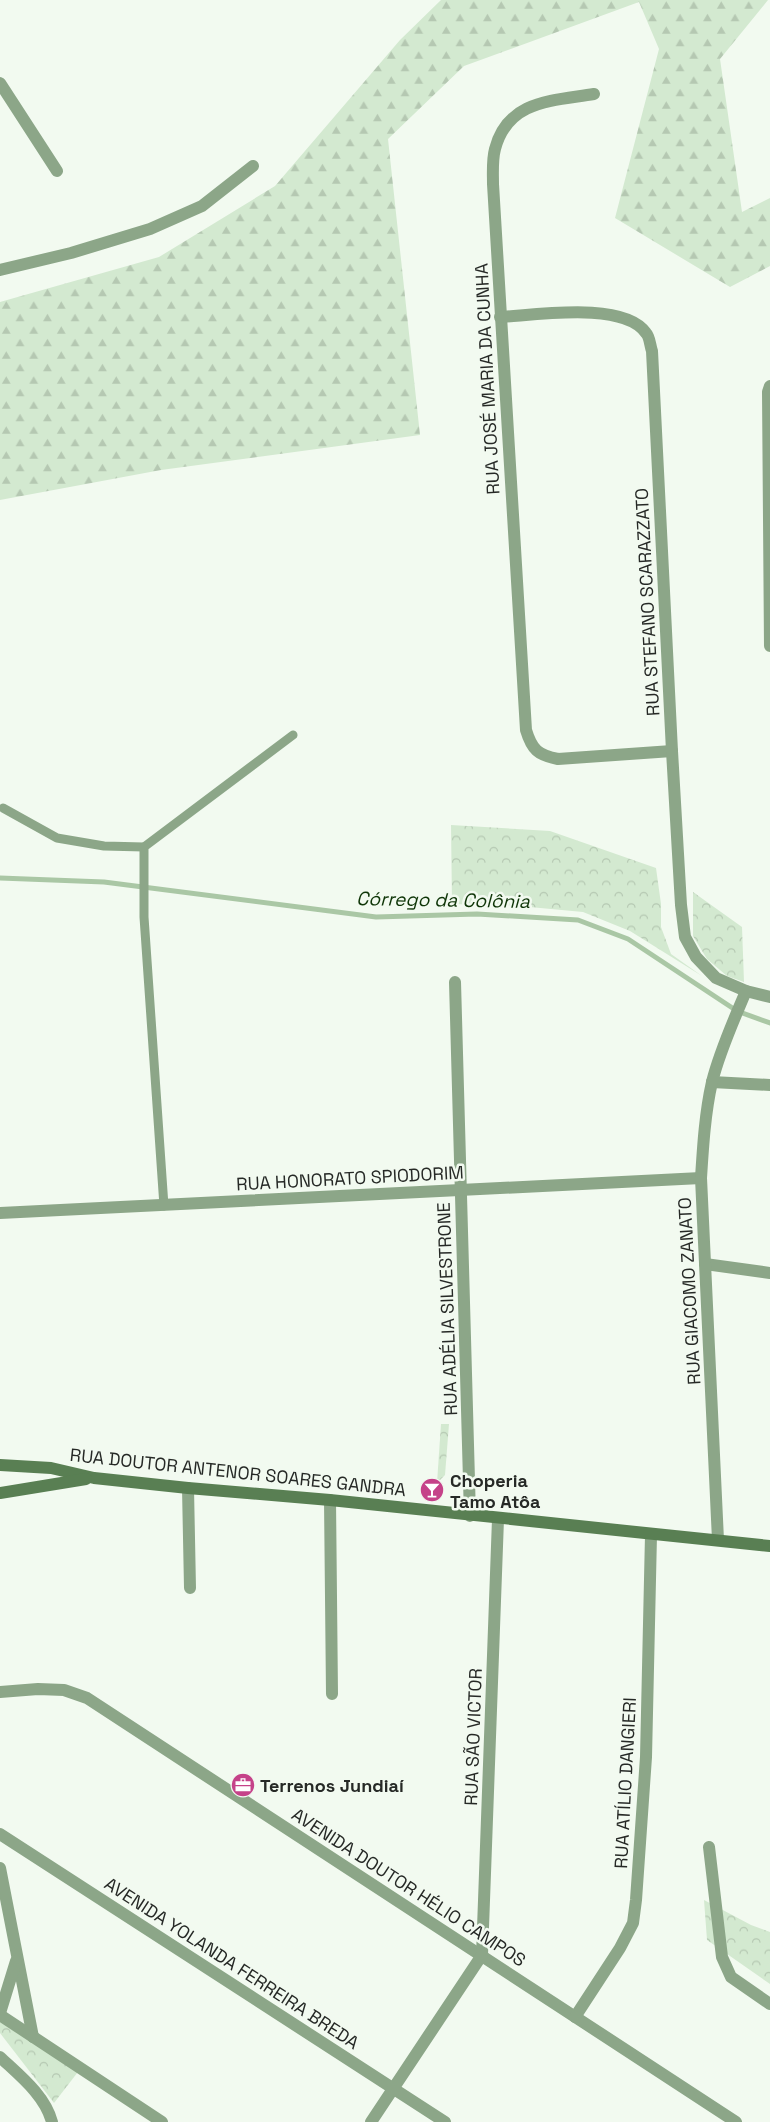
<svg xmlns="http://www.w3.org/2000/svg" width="770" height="2122" viewBox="0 0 770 2122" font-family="'Space Grotesk',sans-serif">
  <defs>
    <pattern id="forest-firs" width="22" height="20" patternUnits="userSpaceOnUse" patternTransform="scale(1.25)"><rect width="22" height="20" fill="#d3e9d0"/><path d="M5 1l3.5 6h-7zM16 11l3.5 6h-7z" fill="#b5c8b2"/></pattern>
    <pattern id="park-crowns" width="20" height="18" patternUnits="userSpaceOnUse" patternTransform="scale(1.25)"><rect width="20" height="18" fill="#d3e9d0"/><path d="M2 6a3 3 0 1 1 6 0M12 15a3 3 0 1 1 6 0" fill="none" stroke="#b5c8b2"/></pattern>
  </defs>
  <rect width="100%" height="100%" fill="#f2faf0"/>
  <polygon fill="url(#forest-firs)" points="441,0 768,0 720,59 742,212 770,198 770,266 730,287 615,218 659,49 639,2 464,66 388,139 420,435 161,470 0,500 0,302 159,257 275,186 400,40"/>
  <g fill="url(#park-crowns)">
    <polygon points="451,825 550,831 656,868 661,904 661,927 671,954 702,976 630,931 583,912 519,906 452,904"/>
    <polygon points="693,892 742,927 744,982 727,976 707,959 693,936"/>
    <polygon points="441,1424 449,1424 445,1475 437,1483"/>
    <polygon points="704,1900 751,1925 770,1932 770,1984 707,1940"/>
    <polygon points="0,2020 81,2068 54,2103 0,2033"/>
  </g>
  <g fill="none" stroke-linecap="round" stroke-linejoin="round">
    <polyline stroke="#aac7a5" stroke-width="5" points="0,878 104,882 376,917 477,914 578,920 628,939 737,1011 770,1023"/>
    <g stroke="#8ca688" stroke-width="9">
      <polyline points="3,808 57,838 104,846 144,847"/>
      <polyline points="164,1206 144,917 144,847 293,735"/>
    </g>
    <g stroke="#8ca688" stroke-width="12">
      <polyline points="0,83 57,171"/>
      <path d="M594,94C552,101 508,100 495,149C492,160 493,173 493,184L526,730C532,750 538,755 558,759L672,751"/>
      <polyline points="0,270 71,253 150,229 202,206 253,166"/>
      <path d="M500,317C536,315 624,301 646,333C650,337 650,346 652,351L672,751L681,905L685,937L696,957L716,978L746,991L770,997"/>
      <polyline points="770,386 768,392 770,646"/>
      <polyline points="455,982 470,1516"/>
      <polyline points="712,1082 770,1085"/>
      <polyline points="0,1213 701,1178"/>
      <polyline points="705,1264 770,1273"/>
      <polyline points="188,1488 190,1588"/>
      <polyline points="330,1500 332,1694"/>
      <path d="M718,1540L701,1178C703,1146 705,1113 712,1082C720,1050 734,1020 746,991"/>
      <polyline points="0,1692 38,1689 64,1690 87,1698 736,2122"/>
      <polyline points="0,1834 445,2122"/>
      <polyline points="709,1847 722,1957 731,1977 770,2004"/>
      <polyline points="0,1868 33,2037"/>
      <polyline points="0,2013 16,1961"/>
      <polyline points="0,2015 162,2122"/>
      <polyline points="575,2017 620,1948 633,1923 636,1900 646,1757 651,1535"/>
      <path d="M0,2057C19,2075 45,2095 52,2122"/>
      <polyline points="371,2122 482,1955 498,1519"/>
    </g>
    <g stroke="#597f53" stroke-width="12">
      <polyline points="0,1465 51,1468 94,1478 188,1488 330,1500 770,1546"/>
      <polyline points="0,1493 86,1479"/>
    </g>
  </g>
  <defs>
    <g id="bar-disc" transform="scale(1.25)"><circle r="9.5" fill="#c54289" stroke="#f2faf0"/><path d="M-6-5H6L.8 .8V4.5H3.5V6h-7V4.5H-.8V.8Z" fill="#fff"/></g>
    <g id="office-disc" transform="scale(1.25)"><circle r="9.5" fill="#c54289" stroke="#f2faf0"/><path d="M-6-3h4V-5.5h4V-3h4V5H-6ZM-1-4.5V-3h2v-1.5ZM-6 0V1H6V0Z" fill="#fff"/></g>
  </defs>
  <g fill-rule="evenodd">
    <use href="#bar-disc" x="432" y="1490"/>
    <use href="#office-disc" x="243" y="1785"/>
  </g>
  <g text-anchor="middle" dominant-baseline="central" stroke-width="5" stroke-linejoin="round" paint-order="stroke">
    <g font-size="18" fill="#262926" stroke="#f2faf0">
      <text transform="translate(487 379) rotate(-93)">RUA JOSÉ MARIA DA CUNHA</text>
      <text transform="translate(647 602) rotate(-93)">RUA STEFANO SCARAZZATO</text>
      <text transform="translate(350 1178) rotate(-3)">RUA HONORATO SPIODORIM</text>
      <text transform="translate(689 1291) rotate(-93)">RUA GIACOMO ZANATO</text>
      <text transform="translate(447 1309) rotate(-92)">RUA ADÉLIA SILVESTRONE</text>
      <text transform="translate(238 1472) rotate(6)">RUA DOUTOR ANTENOR SOARES GANDRA</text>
      <text transform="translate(473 1737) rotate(-88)">RUA SÃO VICTOR</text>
      <text transform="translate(625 1783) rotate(-87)">RUA ATÍLIO DANGIERI</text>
      <text transform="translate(409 1887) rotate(33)">AVENIDA DOUTOR HÉLIO CAMPOS</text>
      <text transform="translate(232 1963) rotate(33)">AVENIDA YOLANDA FERREIRA BREDA</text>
    </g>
    <g font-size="18" font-weight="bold" fill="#262926" stroke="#f2faf0" text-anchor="start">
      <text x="450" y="1480">Choperia<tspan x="450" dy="21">Tamo Atôa</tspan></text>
      <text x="260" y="1785">Terrenos Jundiaí</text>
    </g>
    <g font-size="19" font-style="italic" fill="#0e3507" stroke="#f2faf0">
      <text transform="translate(443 900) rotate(1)">Córrego da Colônia</text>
    </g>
  </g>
</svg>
